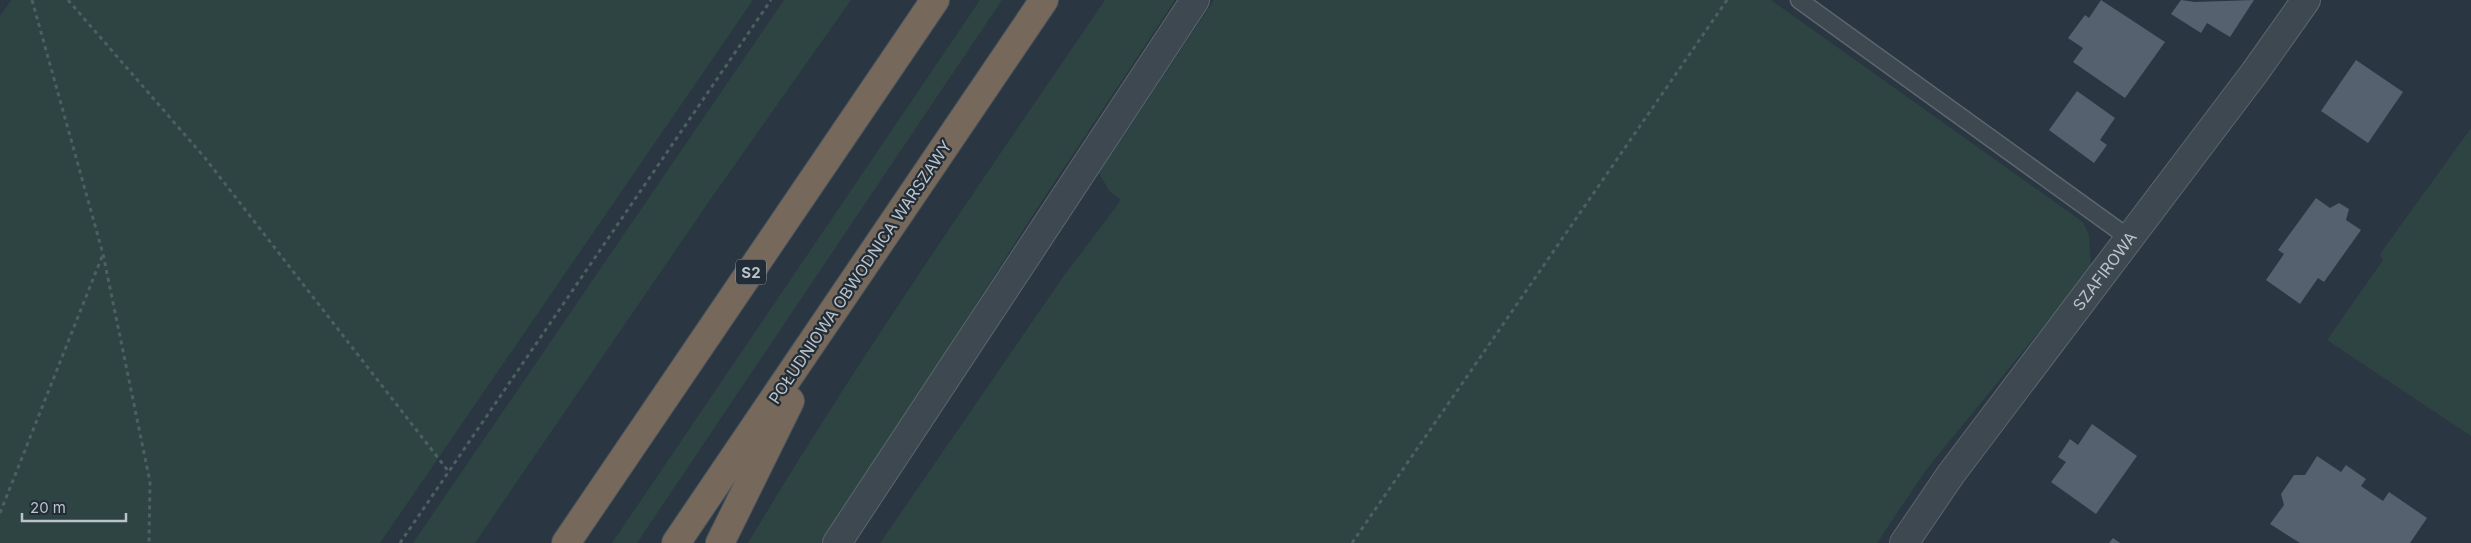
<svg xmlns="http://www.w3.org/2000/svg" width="2471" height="543" viewBox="0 0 2471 543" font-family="Inter,sans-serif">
  <rect width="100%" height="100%" fill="#2a3641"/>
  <g fill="#2d4443">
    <polygon points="11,0 753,0 380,543 0,543 0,16"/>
    <polygon points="784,0 851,0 710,200 475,543 413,543"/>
    <polygon points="980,0 1002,0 637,543 612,543"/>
    <path d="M1105,0H1175L1040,204L823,543H748C859,357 983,179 1105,0Z"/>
    <polygon points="1214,0 1771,0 2083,222 2089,235 2091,268 1926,470 1877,543 880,543 1063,277 1121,200 1109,191 1099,173"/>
    <polygon points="2471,128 2471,436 2327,340 2383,260 2380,254"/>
  </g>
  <g fill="#55616e">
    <polygon points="2101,0 2165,42 2125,98 2073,62 2083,48 2068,38 2085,15 2089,18"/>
    <polygon points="2181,0 2195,2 2254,0 2230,37 2207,23 2201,33 2171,14"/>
    <polygon points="2356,60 2403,92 2368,143 2321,111"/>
    <polygon points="2077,91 2115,118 2100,140 2107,145 2094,163 2049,130"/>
    <polygon points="2316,198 2330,208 2339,203 2349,209 2346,220 2361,230 2324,282 2318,278 2300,304 2266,280 2284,254 2278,250"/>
    <polygon points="2092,424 2137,456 2096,514 2051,482 2066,462 2058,457 2070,439 2078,445"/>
    <polygon points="2317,456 2341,472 2346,465 2366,479 2361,486 2383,501 2389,492 2427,518 2410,543 2300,543 2270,524 2284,505 2281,494 2294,475 2305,475"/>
    <polygon points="2113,538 2120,543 2109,543"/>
  </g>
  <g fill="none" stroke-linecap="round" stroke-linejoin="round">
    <g stroke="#5c666e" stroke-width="19">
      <polyline id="service" points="1799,0 2129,238"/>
    </g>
    <g stroke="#5c666e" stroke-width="30">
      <g id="minor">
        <polyline points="837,543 1195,0"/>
        <path id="s1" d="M1904,543L1951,474L2255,72L2306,0"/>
      </g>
    </g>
    <g stroke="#49535c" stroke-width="30">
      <g id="motorway">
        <polyline points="566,543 935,0"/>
        <polyline points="676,543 1044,0"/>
        <polyline points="720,543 790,401"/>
      </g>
    </g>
    <g stroke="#4c6061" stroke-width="3" stroke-dasharray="4 4" stroke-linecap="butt">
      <polyline points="32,0 103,254 150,482 149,543"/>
      <polyline points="68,0 205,158 449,472"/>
      <polyline points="0,513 103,254"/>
      <polyline points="400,543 771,0"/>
      <polyline points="1352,543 1727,0"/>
    </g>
    <use href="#service" stroke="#3e4851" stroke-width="16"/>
    <use href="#minor" stroke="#3e4851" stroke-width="28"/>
    <use href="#motorway" stroke="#76695c" stroke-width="28"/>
  </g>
  <g text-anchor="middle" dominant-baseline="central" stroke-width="4.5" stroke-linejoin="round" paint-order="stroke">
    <rect fill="#222d37" stroke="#8d969f" stroke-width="1" x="736" y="259.5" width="30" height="25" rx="4"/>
    <g font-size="15" font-weight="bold" fill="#bbc3cb">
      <text x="751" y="272">S2</text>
    </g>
    <g font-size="16" fill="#bbc3cb" stroke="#222d37">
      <text stroke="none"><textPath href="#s1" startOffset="338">SZAFIROWA</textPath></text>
      <text transform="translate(860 272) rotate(-56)">POŁUDNIOWA OBWODNICA WARSZAWY</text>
    </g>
  </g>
  <path d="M22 513v8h104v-8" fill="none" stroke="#bbc3cb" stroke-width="2.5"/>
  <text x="30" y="513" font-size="15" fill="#bbc3cb" stroke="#222d37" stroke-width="4" paint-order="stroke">20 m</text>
</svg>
